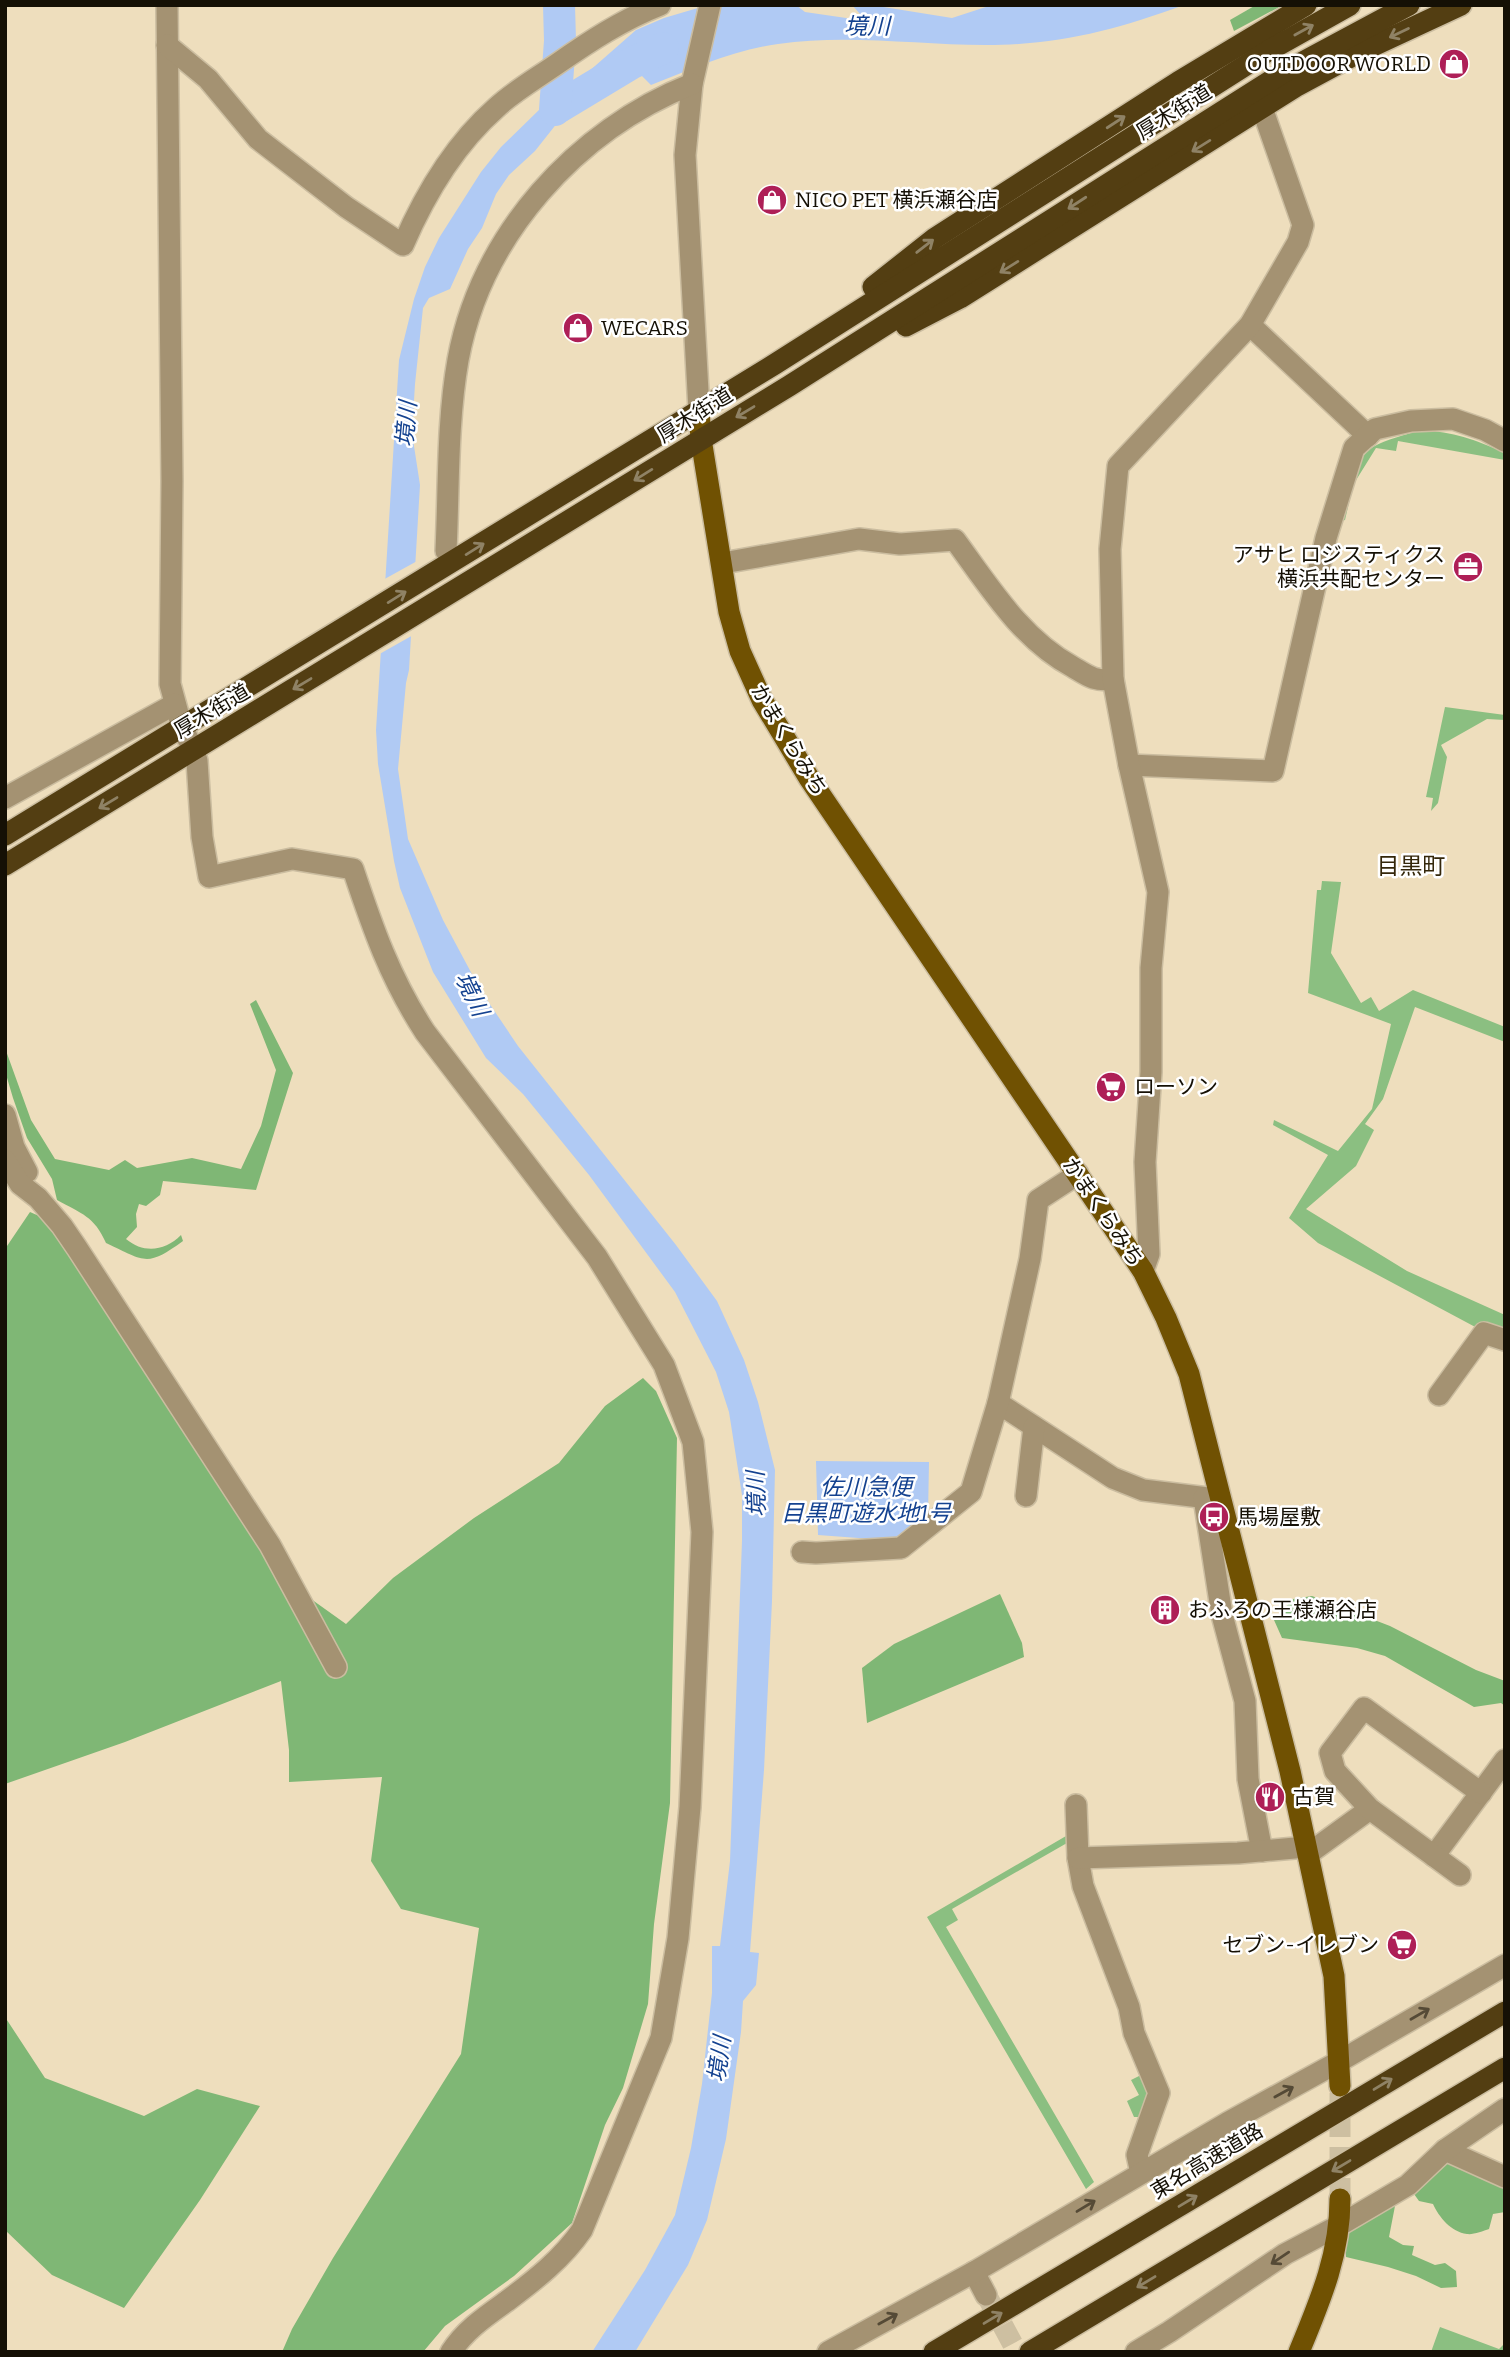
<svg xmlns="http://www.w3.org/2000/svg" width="1510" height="2357" viewBox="0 0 1510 2357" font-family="Bitter,'Noto Sans JP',serif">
  <rect width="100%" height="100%" fill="#eedebd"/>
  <g fill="#8bbf81">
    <path d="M1420,430C1455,432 1473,439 1505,453V460L1398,441L1396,451L1376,448L1353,485L1345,520L1341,521C1346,500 1353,459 1373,447C1386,439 1406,435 1420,430Z"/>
    <polygon points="1445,707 1505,715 1505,720 1487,719 1441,745 1447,757 1438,803 1431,811 1433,798 1426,797"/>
    <polygon points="1322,881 1341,882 1331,953 1361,1003 1371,997 1379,1011 1413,990 1505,1027 1505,1042 1415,1007 1383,1099 1365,1124 1374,1130 1356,1166 1306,1209 1407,1271 1505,1315 1505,1331 1483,1323 1479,1329 1318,1243 1289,1218 1328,1155 1273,1125 1274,1120 1338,1151 1372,1109 1391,1024 1308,993 1317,890 1321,890"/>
    <polygon points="1066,1836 1067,1843 952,1909 958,1920 946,1927 1094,2182 1086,2189 927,1917"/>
    <polygon points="1143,2074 1152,2095 1142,2117 1134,2117 1127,2101 1139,2095 1131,2080"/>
    <polygon points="1440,2327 1499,2349 1505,2343 1505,2352 1431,2352"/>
  </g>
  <g fill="#7fb775">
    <polygon points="1256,5 1283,5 1234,31 1230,20"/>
    <path d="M256,1000L293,1073L256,1190L163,1181L160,1195L146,1206L139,1204L136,1214L137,1227L126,1239C144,1254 165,1251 181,1235L183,1241C147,1267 146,1262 106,1243C94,1216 82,1214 57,1200L52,1179L27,1138L13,1098L5,1071V1048L31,1120L55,1159L109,1170L125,1160L137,1168L192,1158L241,1169L261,1126L276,1070L250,1004Z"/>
    <polygon points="30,1212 62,1226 297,1589 346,1624 393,1578 474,1518 559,1463 605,1406 643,1378 656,1391 677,1438 670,1803 654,1924 648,2004 623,2088 605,2125 572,2223 514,2276 445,2326 423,2352 282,2352 292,2329 333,2258 461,2054 479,1928 401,1909 371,1861 382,1777 289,1782 289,1750 281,1681 125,1742 5,1784 5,1249"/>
    <polygon points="1000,1594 1022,1643 1024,1657 867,1723 862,1668 894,1644"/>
    <polygon points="1312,1596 1390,1626 1476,1670 1505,1681 1505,1706 1501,1703 1474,1707 1385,1656 1357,1648 1282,1638 1274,1620 1293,1599"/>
    <polygon points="5,2017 45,2078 144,2116 197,2089 260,2106 200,2200 124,2308 52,2275 5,2230"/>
    <path d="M1449,2158L1499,2182L1505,2189V2212L1493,2214L1489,2229C1483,2231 1473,2235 1467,2234C1451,2232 1439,2217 1433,2204L1419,2201L1404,2180Z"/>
    <polygon points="1395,2206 1389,2237 1403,2245 1414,2246 1412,2255 1435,2265 1445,2263 1456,2271 1457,2287 1441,2288 1416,2276 1388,2267 1346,2257 1346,2231 1377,2209"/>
  </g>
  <g fill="#b0caf4">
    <path d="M708,5H796L805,12L853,19L860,14L852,5H871L952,18L992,5H1184C1115,30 1060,45 986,45C917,45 847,34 778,44C734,50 692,69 651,85L640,74L619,64L569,108L535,151L509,175L496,194L482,228L468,249L450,289L429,298L423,308L415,384L412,433L420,485L409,670L406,683L398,769L408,839L443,920L481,991L518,1046L676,1245L717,1301L744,1360L758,1402L775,1470L772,1601L764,1770L750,1952L759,1953L756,1985L743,2001L741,2032L726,2139L707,2220L688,2265L635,2352H592L645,2270L675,2215L691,2148L702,2084L712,1993V1946H720L730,1861L742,1541V1495L729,1412L716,1372L675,1292L589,1175L523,1094L486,1058L433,972L400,888L394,861L378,764L376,730L399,360L414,299L425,267L439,238L481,172L501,147L541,108L579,80L636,30L664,18Z"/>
    <polygon points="816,1461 929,1462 928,1515 899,1541 818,1535"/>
  </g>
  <polygon fill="#eedebd" points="419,560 415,634 376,656 381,581"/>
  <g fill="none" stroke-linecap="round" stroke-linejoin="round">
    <g stroke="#b0caf4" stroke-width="32">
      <polyline points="559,107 632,63 663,48"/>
      <polyline points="555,110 560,41 559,5"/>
    </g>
    <polyline stroke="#cdbfa1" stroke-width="21" stroke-dasharray="21 10" stroke-linecap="butt" points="988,2298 1017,2352"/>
    <polyline stroke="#cdbfa1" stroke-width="21" stroke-dasharray="21 10" stroke-linecap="butt" points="1340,2199 1340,2093"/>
    <g stroke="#cbbda0" stroke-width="24">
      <g id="minor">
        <path d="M167,5L172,481L170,684L182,728L194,750L197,761L202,837L209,877L292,859L353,869C373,929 390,978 425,1032L597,1257L664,1365L693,1442L702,1532L690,1807L678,1938L661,2038L582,2230C562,2259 535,2280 507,2301C486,2316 465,2330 451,2352"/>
        <path d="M167,45L208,79L258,139L346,207L403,245C425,194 454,145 496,108C514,91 537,78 557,64C590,41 622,20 660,5"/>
        <polyline points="1250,325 1368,436"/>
        <polyline points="699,410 685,155 692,84 710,5"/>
        <path d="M446,551C449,488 447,422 458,360C481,235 576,130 692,84"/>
        <path d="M723,563L859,539L900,544L955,540C989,586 1021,639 1073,667C1088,676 1095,682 1113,679"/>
        <polyline points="1129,765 1273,771 1326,538 1354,448 1375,429 1411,421 1453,419 1485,430 1505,441"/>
        <polyline points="5,798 175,704"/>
        <polyline points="5,1115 14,1147 27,1172"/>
        <polyline points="5,1160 20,1184 38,1198 62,1226 77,1248 270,1545 336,1667"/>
        <polyline points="1143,1271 1149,1254 1145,1162 1151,1072 1151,968 1158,892 1129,765 1113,679 1110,549 1118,466 1250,325 1298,242 1303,225 1262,108"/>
        <polyline points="1439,1395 1484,1333 1505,1340"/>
        <polyline points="998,1403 1113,1478 1143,1490 1216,1499"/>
        <polyline points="1026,1496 1034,1427"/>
        <polyline points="1204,1498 1222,1615 1245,1701 1248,1779 1262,1851"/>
        <polyline points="802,1552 816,1553 901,1548 971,1492 998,1403 1030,1259 1038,1200 1078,1174"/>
        <polyline points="1076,1805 1078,1858 1083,1886 1129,2007 1134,2033 1159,2093 1137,2155 1141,2173"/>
        <polyline points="1308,1854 1370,1809"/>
        <polyline points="1434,1856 1505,1760"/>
        <polyline points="1078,1858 1238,1853 1306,1847"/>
        <polyline points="1460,1875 1370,1809 1335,1771 1330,1753 1364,1708 1481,1793"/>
        <polyline points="1445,2150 1505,2177"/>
        <polyline points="974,2272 986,2295"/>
        <polyline points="828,2352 974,2272 1227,2123 1340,2061 1505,1965"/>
        <polyline points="1136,2352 1169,2332 1285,2254 1340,2225 1408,2185 1445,2150 1505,2109"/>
      </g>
    </g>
    <g stroke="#cbbda0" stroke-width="24">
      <g id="major">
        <polyline points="699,410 701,439 729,612 740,651 762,700 809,778 1143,1271 1166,1318 1189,1374 1290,1771 1334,1976 1340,2086"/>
        <path d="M1299,2352C1320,2301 1340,2255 1340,2199"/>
      </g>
    </g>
    <g stroke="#cbbda0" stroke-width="24">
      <g id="highway">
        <polyline points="873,287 935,238 1178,82 1306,5"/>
        <polyline points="906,326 960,298 1295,87 1360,52 1461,5"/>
        <polyline points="5,835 775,364 1268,51 1350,5"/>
        <polyline points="5,865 789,386 1286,71 1409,5"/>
        <polyline points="934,2352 1505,2012"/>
        <polyline points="1030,2352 1505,2068"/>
      </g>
    </g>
    <use href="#minor" stroke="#a49272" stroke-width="21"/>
    <use href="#major" stroke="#705102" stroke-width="21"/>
    <use href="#highway" stroke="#533e12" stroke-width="21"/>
  </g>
  <defs><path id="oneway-shaft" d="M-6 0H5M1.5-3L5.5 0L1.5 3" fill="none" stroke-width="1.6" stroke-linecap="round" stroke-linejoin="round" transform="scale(1.75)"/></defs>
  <g stroke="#8f8265">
    <use href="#oneway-shaft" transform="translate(1304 30) rotate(-29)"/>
    <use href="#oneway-shaft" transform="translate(1399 33) rotate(154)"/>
    <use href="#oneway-shaft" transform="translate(1116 122) rotate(-33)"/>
    <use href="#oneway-shaft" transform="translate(1201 146) rotate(148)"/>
    <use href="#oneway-shaft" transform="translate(1077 203) rotate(147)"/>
    <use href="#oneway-shaft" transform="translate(925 246) rotate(-38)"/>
    <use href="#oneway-shaft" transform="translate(1009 267) rotate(148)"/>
    <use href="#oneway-shaft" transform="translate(745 412) rotate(149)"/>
    <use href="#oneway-shaft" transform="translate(643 475) rotate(148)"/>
    <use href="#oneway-shaft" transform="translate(475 549) rotate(-32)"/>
    <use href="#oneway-shaft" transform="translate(397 597) rotate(-32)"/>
    <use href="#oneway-shaft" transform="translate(302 684) rotate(149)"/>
    <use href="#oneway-shaft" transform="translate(108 803) rotate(149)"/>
    <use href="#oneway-shaft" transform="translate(1383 2084) rotate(-31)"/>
    <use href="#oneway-shaft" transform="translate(1341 2166) rotate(149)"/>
    <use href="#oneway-shaft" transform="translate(1188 2201) rotate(-31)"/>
    <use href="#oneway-shaft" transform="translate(1146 2282) rotate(149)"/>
    <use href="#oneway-shaft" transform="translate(993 2318) rotate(-31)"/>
  </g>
  <g stroke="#554a36">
    <use href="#oneway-shaft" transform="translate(1420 2014) rotate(-30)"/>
    <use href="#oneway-shaft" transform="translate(1284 2092) rotate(-29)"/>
    <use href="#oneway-shaft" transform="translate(1086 2206) rotate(-31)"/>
    <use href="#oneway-shaft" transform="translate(1280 2258) rotate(146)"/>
    <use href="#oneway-shaft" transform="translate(888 2319) rotate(-29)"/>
  </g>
  <defs>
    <g id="shop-disc" transform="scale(1.575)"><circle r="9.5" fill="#ae1f57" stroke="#fff"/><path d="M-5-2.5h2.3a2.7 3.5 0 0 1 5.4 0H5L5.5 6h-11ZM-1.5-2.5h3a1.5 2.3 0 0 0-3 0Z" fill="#fff"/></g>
    <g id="office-disc" transform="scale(1.575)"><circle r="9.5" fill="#ae1f57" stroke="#fff"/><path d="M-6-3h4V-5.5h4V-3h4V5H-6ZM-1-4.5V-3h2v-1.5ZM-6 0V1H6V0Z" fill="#fff"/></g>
    <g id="supermarket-disc" transform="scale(1.575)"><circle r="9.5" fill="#ae1f57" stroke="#fff"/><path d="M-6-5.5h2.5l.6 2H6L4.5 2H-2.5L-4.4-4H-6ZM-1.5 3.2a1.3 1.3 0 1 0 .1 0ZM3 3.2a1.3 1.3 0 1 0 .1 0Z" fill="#fff"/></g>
    <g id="bus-disc" transform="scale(1.575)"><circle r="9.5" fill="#ae1f57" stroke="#fff"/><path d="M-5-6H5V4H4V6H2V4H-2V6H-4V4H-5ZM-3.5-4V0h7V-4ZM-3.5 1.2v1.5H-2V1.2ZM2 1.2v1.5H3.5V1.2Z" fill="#fff"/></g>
    <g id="building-disc" transform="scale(1.575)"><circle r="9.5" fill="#ae1f57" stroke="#fff"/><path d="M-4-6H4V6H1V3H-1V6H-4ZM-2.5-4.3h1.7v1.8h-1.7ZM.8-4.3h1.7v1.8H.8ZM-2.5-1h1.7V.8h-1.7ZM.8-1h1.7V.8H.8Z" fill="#fff"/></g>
    <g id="restaurant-disc" transform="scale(1.575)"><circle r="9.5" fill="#ae1f57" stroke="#fff"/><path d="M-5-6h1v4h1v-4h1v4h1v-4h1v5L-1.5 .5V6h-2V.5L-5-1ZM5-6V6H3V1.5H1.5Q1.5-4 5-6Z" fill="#fff"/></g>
  </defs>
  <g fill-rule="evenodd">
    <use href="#shop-disc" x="1454" y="64"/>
    <use href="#shop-disc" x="772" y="200"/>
    <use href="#shop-disc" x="578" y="328"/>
    <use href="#office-disc" x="1468" y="567"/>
    <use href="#supermarket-disc" x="1111" y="1087"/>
    <use href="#bus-disc" x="1214" y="1517"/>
    <use href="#building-disc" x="1165" y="1610"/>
    <use href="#restaurant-disc" x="1270" y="1797"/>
    <use href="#supermarket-disc" x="1402" y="1945"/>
  </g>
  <g text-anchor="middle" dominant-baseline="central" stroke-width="5" stroke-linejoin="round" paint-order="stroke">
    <g font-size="21" fill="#151005" stroke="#fff" text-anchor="start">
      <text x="1431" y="64" text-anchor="end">OUTDOOR WORLD</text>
      <text x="795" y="200">NICO PET 横浜瀬谷店</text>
      <text x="601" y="328">WECARS</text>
      <text x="1445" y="555" text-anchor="end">アサヒ ロジスティクス<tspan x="1445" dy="24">横浜共配センター</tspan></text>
      <text x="1134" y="1087">ローソン</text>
      <text x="1237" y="1517">馬場屋敷</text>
      <text x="1188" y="1610">おふろの王様瀬谷店</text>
      <text x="1293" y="1797">古賀</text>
      <text x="1379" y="1945" text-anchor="end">セブン-イレブン</text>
    </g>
    <g font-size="21" fill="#151005" stroke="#fff">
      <text transform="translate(1174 112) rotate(-32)">厚木街道</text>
      <text transform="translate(695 415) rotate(-32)">厚木街道</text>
      <text transform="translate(212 711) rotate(-31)">厚木街道</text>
      <text transform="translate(789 740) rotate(59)">かまくらみち</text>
      <text transform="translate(1103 1212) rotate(56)">かまくらみち</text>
      <text transform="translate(1207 2161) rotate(-31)">東名高速道路</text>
    </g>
    <g font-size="23" font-style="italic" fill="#144290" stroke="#fff">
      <text x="867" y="26">境川</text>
      <text transform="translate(406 424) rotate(-85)">境川</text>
      <text transform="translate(472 994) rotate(64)">境川</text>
      <text x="866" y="1487">佐川急便<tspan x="866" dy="26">目黒町遊水地1号</tspan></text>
      <text transform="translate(756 1494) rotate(-92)">境川</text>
      <text transform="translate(719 2059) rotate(-82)">境川</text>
    </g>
    <g font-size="23" fill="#34270a" stroke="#fff">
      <text x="1411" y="866">目黒町</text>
    </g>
  </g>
  <rect width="1510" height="2357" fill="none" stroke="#151005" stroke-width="14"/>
</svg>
